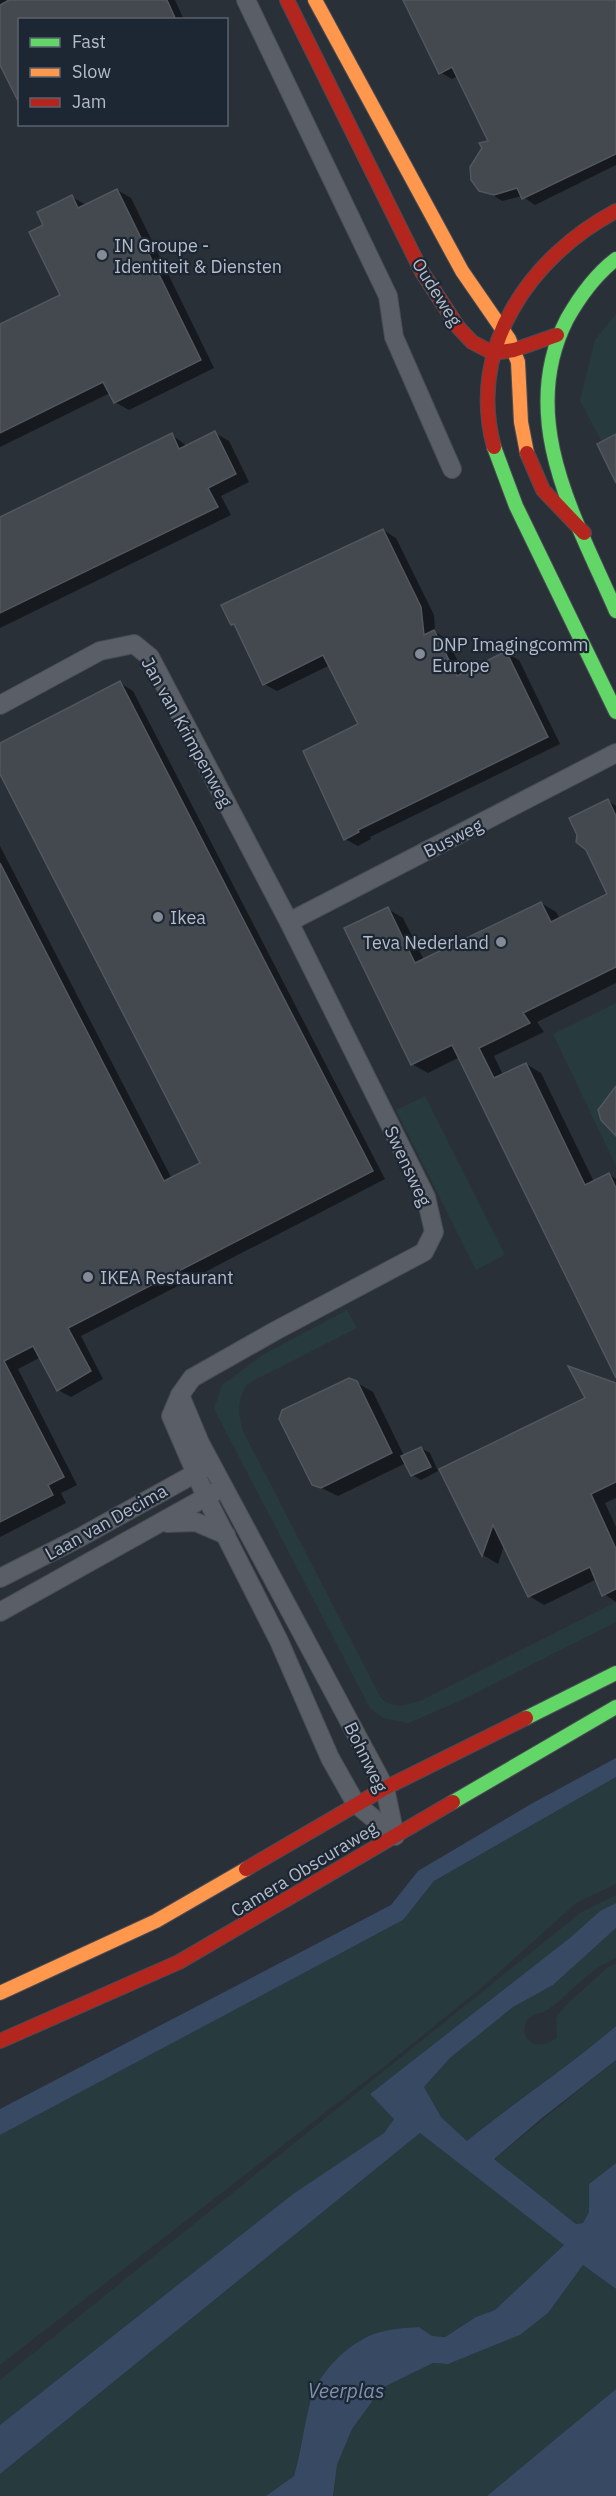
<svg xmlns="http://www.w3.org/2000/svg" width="616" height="2496" viewBox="0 0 616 2496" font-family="'IBM Plex Sans',sans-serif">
  <rect width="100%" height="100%" fill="#2a3038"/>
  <g fill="#273a3e">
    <polygon points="616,314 616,435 602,442 580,401 595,340"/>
    <polygon points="616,1003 616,1166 553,1034"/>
    <polygon points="425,1096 505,1255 476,1270 396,1110"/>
    <path d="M347,1310L357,1328L247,1384C237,1400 238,1413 243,1431L381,1698C395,1710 406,1705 422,1700L616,1602V1622L464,1699L409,1723L383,1718L370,1708L214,1409L222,1385L264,1354Z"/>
    <polygon points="616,1777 616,1884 576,1903 486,1984 385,2066 0,2365 0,2135 403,1920 434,1881"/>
    <polygon points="616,1895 616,1903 600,1911 571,1937 370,2094 394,2119 384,2133 293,2194 0,2425 0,2380 580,1913"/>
    <path d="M616,1928V1958C589,1969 572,1992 549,2009C542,2014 530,2013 526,2022C518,2044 542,2051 557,2037L556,2018L564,2007L608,1967L616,1964V2026C568,2067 515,2101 467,2141L441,2117L424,2087L450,2058L513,2007L553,1985Z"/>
    <polygon points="616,2060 616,2163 589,2184 589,2212 583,2223 576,2224 494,2159"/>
    <polygon points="420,2133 564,2245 495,2310 476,2317 445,2337 432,2336 419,2327 312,2397 294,2476 266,2496 0,2496 0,2474"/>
    <polygon points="583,2265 616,2289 616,2389 487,2496 333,2496 337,2465 352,2429 382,2388 433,2363 448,2364 520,2335 548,2313"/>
  </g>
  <g fill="#384963">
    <polygon points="616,1758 616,1777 434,1881 403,1920 0,2135 0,2109 391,1905 418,1871 531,1804"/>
    <path d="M616,1903V1928L553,1985L513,2007L450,2058L424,2087L441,2117L467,2141C516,2101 568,2067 616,2026V2060L542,2118L494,2159L576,2224L583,2223L589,2212V2184L616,2163V2289L583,2265L548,2313L520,2335L448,2364L433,2363L382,2388L352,2429L337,2465L333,2496H266L294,2476C301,2451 304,2425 311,2399C319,2372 348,2344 374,2334C388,2329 404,2328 419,2327L432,2336L445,2337L476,2317L495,2310L564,2245L420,2133L0,2474V2425L293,2194L384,2133L394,2119L370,2094L571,1937L600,1911Z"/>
    <polygon points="616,2389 616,2496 487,2496"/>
  </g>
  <g fill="#0007">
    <polygon points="0,0 175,0 184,20 20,20 0,61"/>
    <polygon points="405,0 616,0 616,165 535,205 522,196 502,201 476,185 483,148 491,142 458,76 452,79 440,72"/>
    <polygon points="117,190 131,198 214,368 129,410 115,402 110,393 0,447 0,326 62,295 45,225 72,197 86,205"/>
    <polygon points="215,433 229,441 249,482 221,496 231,515 0,628 0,519 172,435 187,446"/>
    <polygon points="383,530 396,538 434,615 435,632 447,639 464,674 506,653 519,660 560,744 370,837 371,839 358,846 345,839 360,725 330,665 277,691 264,684 237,627 232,624"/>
    <polygon points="120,683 133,691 385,1179 81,1336 103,1379 71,1397 58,1390 41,1357 18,1369 77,1485 61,1493 66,1503 0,1537 0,846 172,1179 202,1163 0,771 0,745"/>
    <polygon points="608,801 616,806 616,983 537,1022 544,1032 494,1056 503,1075 526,1064 541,1073 594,1182 609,1174 616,1179 616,1375 460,1057 428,1073 412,1064 388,909 403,918 424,960 541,903 556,912 560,919 609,895"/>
    <polygon points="357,1383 373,1392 404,1456 421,1448 430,1453 438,1471 421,1480 412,1475 406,1463 338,1496 313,1484"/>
    <polygon points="616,1385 616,1498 605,1503 616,1527 616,1602 604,1594 597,1579 544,1605 529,1596 504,1545 498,1564 483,1555 441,1470"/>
  </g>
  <g fill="#444950" stroke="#52575f" stroke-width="1.5">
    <polygon points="9,0 167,0 176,20 20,20 20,105 0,65 0,5"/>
    <polygon points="403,0 616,0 616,154 522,199 517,188 494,195 479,191 471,180 470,167 482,148 479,143 488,141 452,67 439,74"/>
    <polygon points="117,189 201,360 114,403 103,382 0,433 0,324 60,295 29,232 43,225 37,212 72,195 78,208"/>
    <polygon points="215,431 236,474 208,488 218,507 0,613 0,517 172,433 179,449"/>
    <polygon points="616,434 616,483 597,444"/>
    <polygon points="383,529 421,607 424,635 434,630 457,676 506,651 548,737 358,830 359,832 344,840 303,751 358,724 323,655 263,685 234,624 231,625 221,605"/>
    <polygon points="120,681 373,1171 68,1328 91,1371 57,1391 33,1346 4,1361 64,1477 48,1485 53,1495 0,1522 0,863 164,1181 200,1163 0,774 0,743"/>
    <polygon points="608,799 616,816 616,967 523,1013 530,1023 479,1048 494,1078 526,1063 585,1185 609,1173 616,1188 616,1378 452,1045 411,1065 344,928 388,907 415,963 541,902 551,922 607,894 586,850 576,842 577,835 569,818"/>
    <polygon points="616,1086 616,1136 601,1120 598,1110"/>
    <polygon points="568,1366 616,1383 616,1482 591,1494 616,1549 616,1589 602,1596 590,1567 528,1597 493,1525 482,1556 439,1469 585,1398"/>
    <polygon points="349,1378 357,1381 392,1453 321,1488 312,1485 279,1419 282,1410"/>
    <polygon points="421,1447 431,1467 411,1476 401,1456"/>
  </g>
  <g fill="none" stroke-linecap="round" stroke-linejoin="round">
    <g stroke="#484c53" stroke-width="20">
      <g id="street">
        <polyline points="246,0 388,296 394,337 452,469"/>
        <polyline points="0,705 100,651 134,644 150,657 289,922 426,1197 434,1232 424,1252 275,1331 192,1378 180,1395 171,1416 206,1497 279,1641 330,1758 356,1804 395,1836"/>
        <polyline points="289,922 616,753"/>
        <polyline points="180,1395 200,1443 385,1788 395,1836"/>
        <polyline points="167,1523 196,1522 226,1535"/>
        <polyline points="0,1578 79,1538 205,1468"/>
        <polyline points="0,1612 215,1492"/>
      </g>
    </g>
    <g stroke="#484c55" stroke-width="16">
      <g id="fast">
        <path d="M616,259C595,275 580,296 567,319C516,419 576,519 616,611"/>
        <polyline points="494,447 516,506 616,712"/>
        <polyline points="526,1718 616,1673"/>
        <polyline points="453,1802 616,1707"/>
      </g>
    </g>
    <g stroke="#484c55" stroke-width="16">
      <g id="slow">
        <polyline points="315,0 462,271 509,339 518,362 521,422 527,453"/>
        <polyline points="0,1993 156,1921 246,1869"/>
      </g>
    </g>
    <g stroke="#484c55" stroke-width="16">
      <g id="jam">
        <polyline points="287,0 422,272 458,327 472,342 493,353 514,350 557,335"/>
        <path d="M494,447C467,347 530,257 616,211"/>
        <polyline points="527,453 543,490 584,533"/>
        <polyline points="246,1869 385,1788 526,1718"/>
        <polyline points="0,2041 179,1962 453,1802"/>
      </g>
    </g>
    <use href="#street" stroke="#5a5e66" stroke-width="18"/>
    <use href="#fast" stroke="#63d668" stroke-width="14"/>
    <use href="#slow" stroke="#ff974d" stroke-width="14"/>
    <use href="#jam" stroke="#b3261e" stroke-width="14"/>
  </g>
  <g fill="#848b96" stroke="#1d2633" stroke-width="2">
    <circle cx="102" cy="255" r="6"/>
    <circle cx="420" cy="654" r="6"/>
    <circle cx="158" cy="917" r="6"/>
    <circle cx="501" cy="942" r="6"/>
    <circle cx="88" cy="1277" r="6"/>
  </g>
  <g text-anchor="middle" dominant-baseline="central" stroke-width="4.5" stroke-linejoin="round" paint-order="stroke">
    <g font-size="18" fill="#b4bcc9" stroke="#1d2633" text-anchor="start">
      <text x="114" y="245">IN Groupe -<tspan x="114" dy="21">Identiteit &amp; Diensten</tspan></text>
      <text x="432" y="644">DNP Imagingcomm<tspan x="432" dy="21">Europe</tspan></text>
      <text x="170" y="917">Ikea</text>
      <text x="489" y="942" text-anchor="end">Teva Nederland</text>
      <text x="100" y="1277">IKEA Restaurant</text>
    </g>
    <g font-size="18" fill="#b4bcc9" stroke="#1d2633">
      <text transform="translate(437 292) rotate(58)">Oudeweg</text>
      <text transform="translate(187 732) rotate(61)">Jan van Krimpenweg</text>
      <text transform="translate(453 838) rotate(-27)">Busweg</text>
      <text transform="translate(408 1166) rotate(65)">Swensweg</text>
      <text transform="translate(106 1522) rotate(-29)">Laan van Decima</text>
      <text transform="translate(366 1757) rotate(64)">Bohnweg</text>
      <text transform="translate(304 1869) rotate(-31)">Camera Obscuraweg</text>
    </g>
    <g font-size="20" font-style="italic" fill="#7c92b1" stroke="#1d2633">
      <text x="346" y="2390">Veerplas</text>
    </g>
  </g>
  <rect x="18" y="18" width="210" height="108" fill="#1d2633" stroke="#59626f" stroke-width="1.5"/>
  <rect x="30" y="38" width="30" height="9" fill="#63d668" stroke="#59626f" stroke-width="1.5"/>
  <text x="72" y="48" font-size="18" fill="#b4bcc9">Fast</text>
  <rect x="30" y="68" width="30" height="9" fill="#ff974d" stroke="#59626f" stroke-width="1.5"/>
  <text x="72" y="78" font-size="18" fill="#b4bcc9">Slow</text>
  <rect x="30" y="98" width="30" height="9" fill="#b3261e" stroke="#59626f" stroke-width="1.5"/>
  <text x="72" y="108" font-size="18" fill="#b4bcc9">Jam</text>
</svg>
